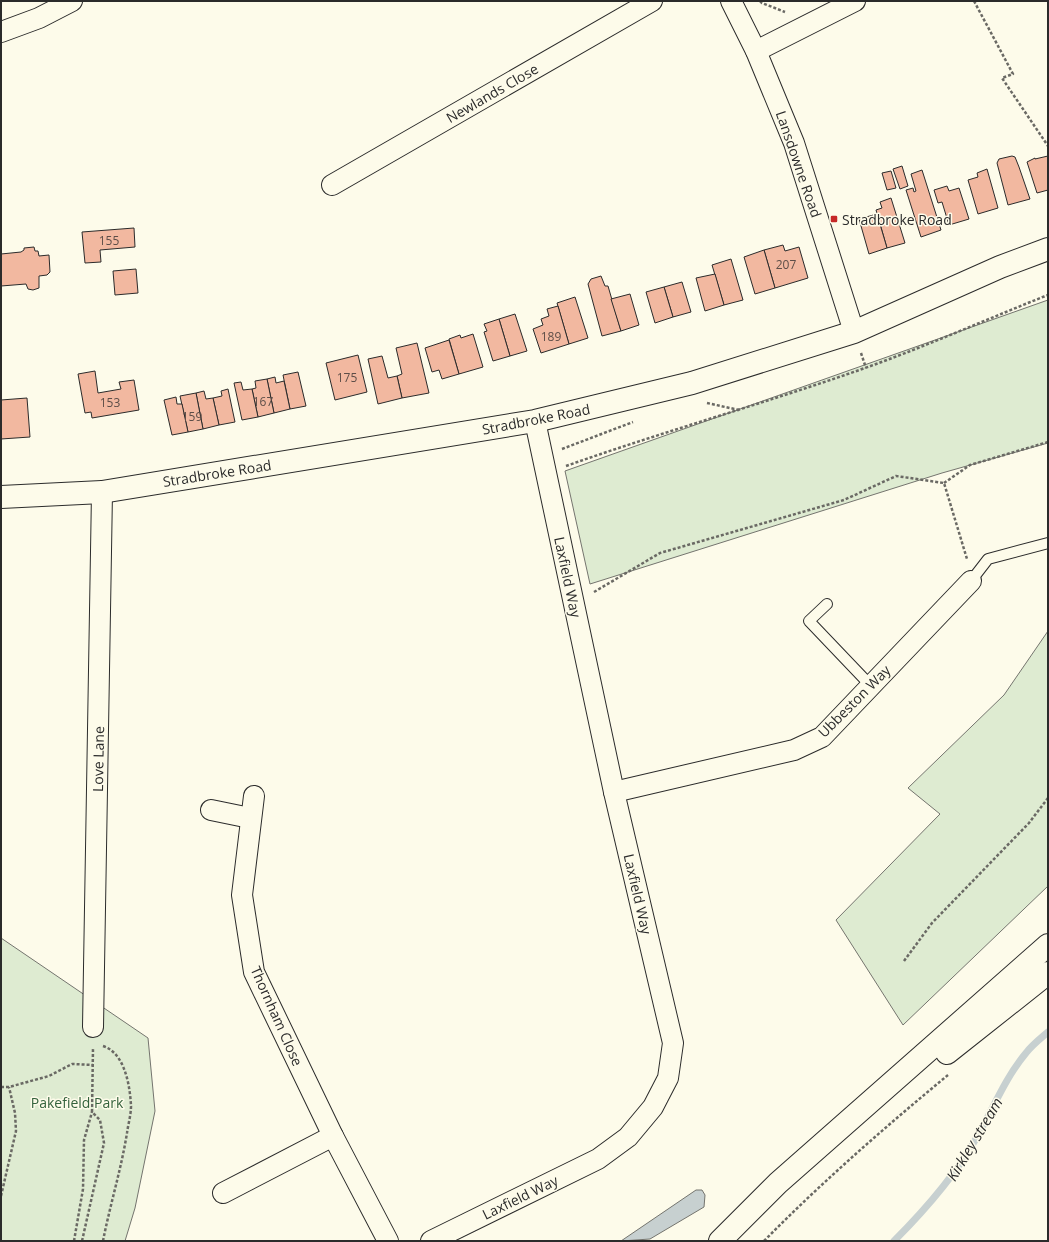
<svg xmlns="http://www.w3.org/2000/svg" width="1049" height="1242" viewBox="0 0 1049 1242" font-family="'Open Sans',sans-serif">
  <rect width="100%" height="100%" fill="#fdfbea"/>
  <g fill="#deebd1" stroke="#74746e">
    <polygon points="1048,300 1048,443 942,473 590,584 565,471"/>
    <polygon points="1048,631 1048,886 903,1025 836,920 940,814 908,788 1004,695"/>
    <polygon points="1,938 148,1038 155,1111 135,1208 125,1241 1,1241"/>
  </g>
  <polygon fill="#c7d0d0" stroke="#74746e" points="696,1190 702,1190 705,1195 704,1207 650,1239 621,1241"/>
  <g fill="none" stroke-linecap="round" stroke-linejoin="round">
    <path stroke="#c7d0d0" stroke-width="7" d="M894,1241C926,1209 955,1176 977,1137C993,1109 1005,1078 1026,1053C1032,1045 1041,1038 1048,1032"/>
  </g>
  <g fill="#f2b8a0" stroke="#2b2b2b">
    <polygon points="1012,156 1015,157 1019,167 1030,199 1008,205 997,163 999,159"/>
    <polygon points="1048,156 1048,190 1037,193 1027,162 1035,158 1035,159"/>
    <polygon points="902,166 908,186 900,189 893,169"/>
    <polygon points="987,169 998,208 978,214 968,180 978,177 977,173"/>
    <polygon points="922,170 941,230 921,237 906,190 913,188 914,192 916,191 911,174"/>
    <polygon points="891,171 896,188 887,190 882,173"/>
    <polygon points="947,186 949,191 959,188 969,219 949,225 942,202 938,203 934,190"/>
    <polygon points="891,198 905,243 887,248 876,210 882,208 880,202"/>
    <polygon points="877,214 887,248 869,254 859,219"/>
    <polygon points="134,228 135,247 100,250 101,262 85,263 82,232"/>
    <polygon points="783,245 785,251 799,247 808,278 775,288 764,250"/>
    <polygon points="34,247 35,251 38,251 39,256 49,255 50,272 47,275 39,276 39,288 33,290 28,289 26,284 1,286 1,254 21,252 24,250 24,248"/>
    <polygon points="764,250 775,288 755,294 744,257"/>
    <polygon points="731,259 743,300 724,305 712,265"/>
    <polygon points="136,269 138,293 115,295 113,271"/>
    <polygon points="715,274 724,305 705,311 696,278"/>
    <polygon points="601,276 605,286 608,286 621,331 602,336 588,284 591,279"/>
    <polygon points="682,282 691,312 673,317 664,287"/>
    <polygon points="664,287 673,317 655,323 646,292"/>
    <polygon points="630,294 639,325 621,331 611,299"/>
    <polygon points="575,297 588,338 569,344 557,303"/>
    <polygon points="558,306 569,344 541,353 533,329 543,325 541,319 549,316 547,309"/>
    <polygon points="515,314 527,351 510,356 499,319"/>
    <polygon points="499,319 510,356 493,361 484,332 487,331 484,324"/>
    <polygon points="473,334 483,367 459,374 449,339 460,335 461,338"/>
    <polygon points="449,340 459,374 442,379 439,370 432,372 425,348"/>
    <polygon points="417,343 429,393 402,398 397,376 402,374 396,348"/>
    <polygon points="358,355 367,392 335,400 326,363"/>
    <polygon points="382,356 388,378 397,376 402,398 378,404 368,359"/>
    <polygon points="95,371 98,393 121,389 119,382 134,380 139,410 92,418 91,412 85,413 78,374"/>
    <polygon points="298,372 306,406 290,409 283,375"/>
    <polygon points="275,377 276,383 284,381 290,409 274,413 267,379"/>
    <polygon points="267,379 274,413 258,417 252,389 256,388 255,381"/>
    <polygon points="241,382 243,390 252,389 258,417 242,420 234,383"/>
    <polygon points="228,389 235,422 219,425 213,398 222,396 221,391"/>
    <polygon points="204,391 206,399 213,398 219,425 203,429 196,393"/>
    <polygon points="196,393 203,429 188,432 180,396"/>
    <polygon points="176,397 177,404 182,404 188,432 172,435 164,400"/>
    <polygon points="27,398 30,437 1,439 1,400"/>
  </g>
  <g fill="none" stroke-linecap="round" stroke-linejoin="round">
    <g stroke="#2b2b2b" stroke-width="12">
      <g id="lane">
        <polyline points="971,581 988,559 1048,543"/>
        <polyline points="827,604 809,621 871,686"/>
      </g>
    </g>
    <g stroke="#2b2b2b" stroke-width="22">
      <g id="street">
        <polyline points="731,1 756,51 794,143 854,332"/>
        <polyline points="1,32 39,18 72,1"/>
        <polyline points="756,51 855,1"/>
        <polyline points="332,185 652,1"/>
        <polyline points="614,792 794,750 822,737 971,581"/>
        <polyline points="254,796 242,895 254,972 333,1136 388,1241"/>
        <polyline points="211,810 250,818"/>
        <polyline points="93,1027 102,492"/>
        <polyline points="223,1193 333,1136"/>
        <polyline points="431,1241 598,1159 628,1137 653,1107 668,1078 673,1043 614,792 535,421"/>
      </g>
    </g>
    <g stroke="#2b2b2b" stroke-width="24">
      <polyline id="secondary" points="1,497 102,492 535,421 692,383 854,332 1000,267 1048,249"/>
    </g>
    <g stroke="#2b2b2b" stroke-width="24">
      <g id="highway">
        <polyline points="947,1053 1048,973"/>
        <polyline points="720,1241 778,1183 1048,945"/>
      </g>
    </g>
    <g stroke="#6a6964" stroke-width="2.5" stroke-dasharray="3 2" stroke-linecap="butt">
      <polyline points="760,1 762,3 785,12"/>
      <polyline points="974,1 1013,74 1002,78 1048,146"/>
      <polyline points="861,353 866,368"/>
      <polyline points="707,403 739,410"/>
      <polyline points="562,449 633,422"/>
      <path d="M566,466C665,431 766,403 865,368C927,346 987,319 1048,295"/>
      <polyline points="944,483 970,465 1048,442"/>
      <polyline points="594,592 660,553 844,500 896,476 944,483 967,559"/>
      <polyline points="904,961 932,923 1029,823 1048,798"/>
      <path d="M103,1046C125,1053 130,1086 131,1106C131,1115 128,1125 127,1133C121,1170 110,1205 103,1241"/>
      <polyline points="1,1087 9,1087 49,1076 72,1064 93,1065"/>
      <polyline points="1,1196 16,1131 15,1113 9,1087"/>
      <polyline points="74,1241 83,1189 84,1140 92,1112"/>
      <polyline points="82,1241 104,1143 100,1120 92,1112 93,1048"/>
      <path d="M764,1241C822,1182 884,1128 948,1075"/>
    </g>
    <use href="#lane" stroke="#fdfbea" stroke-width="10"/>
    <use href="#street" stroke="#fdfbea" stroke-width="20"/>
    <use href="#secondary" stroke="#fdfbea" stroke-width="22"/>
    <use href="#highway" stroke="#fdfbea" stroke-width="22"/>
  </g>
  <rect fill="#c62828" stroke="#fdfbea" stroke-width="1.5" x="830" y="215" width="8" height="8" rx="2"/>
  <g text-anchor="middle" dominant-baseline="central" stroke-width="3" stroke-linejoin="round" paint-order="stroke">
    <g font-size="12" fill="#5d4e48">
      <text x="109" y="240">155</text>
      <text x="786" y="264">207</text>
      <text x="551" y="336">189</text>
      <text x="347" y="377">175</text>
      <text x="263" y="401">167</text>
      <text x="110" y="402">153</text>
      <text x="192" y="416">159</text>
    </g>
    <g font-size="14" fill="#2b2b2b" stroke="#fdfbea">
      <text transform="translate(492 93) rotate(-30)">Newlands Close</text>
      <text transform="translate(799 164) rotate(71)">Lansdowne Road</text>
      <text transform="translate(536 419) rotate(-11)">Stradbroke Road</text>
      <text transform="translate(217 473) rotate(-9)">Stradbroke Road</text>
      <text transform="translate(568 577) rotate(78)">Laxfield Way</text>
      <text transform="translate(854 701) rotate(-45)">Ubbeston Way</text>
      <text transform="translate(98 759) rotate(-89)">Love Lane</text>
      <text transform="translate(638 894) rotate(77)">Laxfield Way</text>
      <text transform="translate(277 1016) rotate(66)">Thornham Close</text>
      <text transform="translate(520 1197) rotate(-26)">Laxfield Way</text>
    </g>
    <g font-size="14" fill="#2b2b2b" stroke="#fdfbea" text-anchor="start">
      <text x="842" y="219">Stradbroke Road</text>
    </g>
    <g font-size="14" fill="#34623c" stroke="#fdfbea">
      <text x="77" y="1102">Pakefield Park</text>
    </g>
    <g font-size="15" font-style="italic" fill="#2b2b2b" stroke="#fdfbea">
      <text transform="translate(974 1139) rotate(-59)">Kirkley stream</text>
    </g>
  </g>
  <rect width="1049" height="1242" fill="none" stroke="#2b2b2b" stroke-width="4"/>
</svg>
